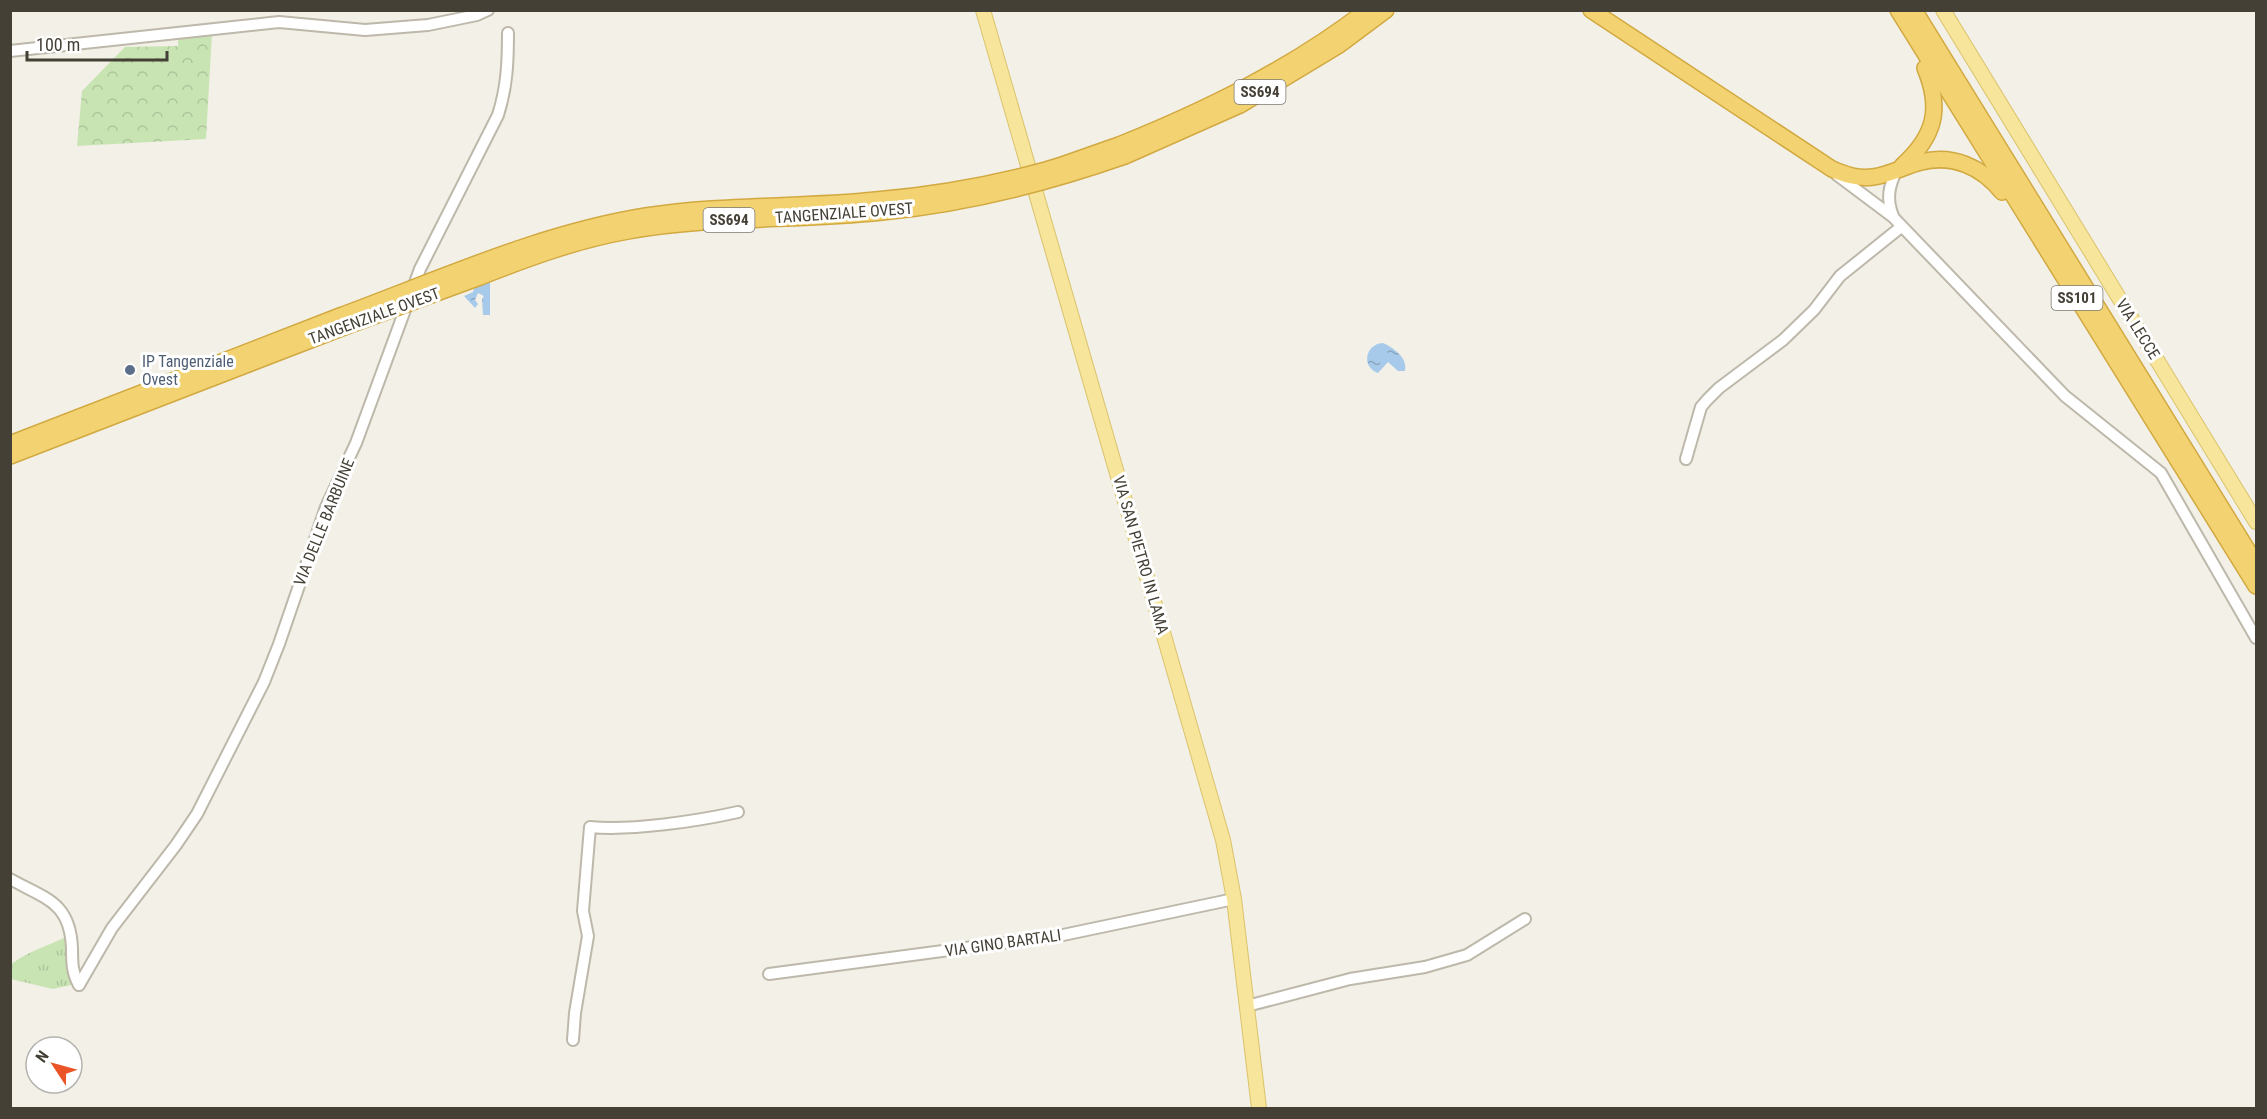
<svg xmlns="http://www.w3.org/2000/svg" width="2267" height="1119" viewBox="0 0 2267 1119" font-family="'Roboto Condensed',sans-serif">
  <defs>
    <pattern id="grass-tufts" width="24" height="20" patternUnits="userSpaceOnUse" patternTransform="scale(1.5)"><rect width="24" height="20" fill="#c9e4b3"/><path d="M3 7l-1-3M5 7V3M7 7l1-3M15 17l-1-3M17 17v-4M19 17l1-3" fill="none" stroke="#aec59b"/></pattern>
    <pattern id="forest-crowns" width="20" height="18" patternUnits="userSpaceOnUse" patternTransform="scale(1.5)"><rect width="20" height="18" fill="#c9e4b3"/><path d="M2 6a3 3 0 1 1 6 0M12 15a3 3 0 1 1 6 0" fill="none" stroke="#aec59b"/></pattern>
    <pattern id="water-ripples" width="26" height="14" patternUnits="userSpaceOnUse" patternTransform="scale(1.5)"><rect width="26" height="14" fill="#a7caeb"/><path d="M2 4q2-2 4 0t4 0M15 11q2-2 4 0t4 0" fill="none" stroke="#8aa5bf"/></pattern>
  </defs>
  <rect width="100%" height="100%" fill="#f2f0e7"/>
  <path fill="url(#grass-tufts)" d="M68,936L73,984L71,985L53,989L11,979L10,965C28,951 48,946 68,936Z"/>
  <polygon fill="url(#forest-crowns)" points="212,33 206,139 77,146 82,91 125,47 178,46 178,38"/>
  <g fill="url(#water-ripples)">
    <polygon points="490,273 490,315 483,315 482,299 484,296 478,293 475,300 478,304 475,308 464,296 473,292 477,279"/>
    <path d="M1383,343C1394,348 1408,358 1405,371H1398L1388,362L1378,373C1361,367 1365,344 1383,343Z"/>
  </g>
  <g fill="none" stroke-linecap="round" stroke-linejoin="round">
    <g stroke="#bdb8aa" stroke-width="14">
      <g id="minor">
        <polyline points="10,51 279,22 365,30 428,25 477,15 488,10"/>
        <polyline points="1837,175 1893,217 2065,396 2161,473 2256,638"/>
        <path d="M1893,216C1886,199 1889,185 1897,170"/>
        <polyline points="1686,459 1701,407 1707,400 1719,388 1783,340 1814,310 1840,276 1901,227"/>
        <path d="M10,879C46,899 70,902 72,948C72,962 72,973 79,985"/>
        <polyline points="769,974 1063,935 1234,899"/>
        <path d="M79,985L112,928L176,845L197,814L264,682L279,644L326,507L356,443L420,269L498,115C507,87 508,62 508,33"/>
        <polyline points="1247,1006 1350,979 1425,967 1467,955 1525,919"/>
        <path d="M573,1040L575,1013L588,936L583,911L590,827C631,831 698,821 738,812"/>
      </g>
    </g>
    <g stroke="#dbc36c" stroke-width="16">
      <g id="major">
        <polyline points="983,10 1223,840 1234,899 1259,1108"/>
        <polyline points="1943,10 2256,522"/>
      </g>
    </g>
    <g stroke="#d2a941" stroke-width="18">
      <g id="highway">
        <path d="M1591,10L1832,169C1846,175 1858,179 1873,177C1889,175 1905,166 1921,162C1953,154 1982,167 2002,192"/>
        <polyline points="1898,10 2256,586"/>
        <polyline points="1914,10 2256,564"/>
        <path d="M1119,145C1206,110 1292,68 1367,10"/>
        <polyline points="1125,156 1240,105 1339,45 1386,10"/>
        <path d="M1902,166C1935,136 1942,109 1925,68"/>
        <polyline points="10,444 340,316"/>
        <polyline points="10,456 344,327"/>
      </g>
    </g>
    <use href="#minor" stroke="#fff" stroke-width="10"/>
    <use href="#major" stroke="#f7e59b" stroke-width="14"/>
    <use href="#highway" stroke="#f3d371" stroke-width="15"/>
    <g stroke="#d2a941" stroke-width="18" stroke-linecap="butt">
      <g id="highway-bridge">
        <path d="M340,316C440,279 540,233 646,216C722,204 800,208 876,200C933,195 991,185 1046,170C1070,163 1095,153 1119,145"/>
        <path d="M344,327C389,310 435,294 480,277C528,258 577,240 628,231C712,216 797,221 882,212C966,204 1045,184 1125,156"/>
      </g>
    </g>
    <use href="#highway-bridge" stroke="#f3d371" stroke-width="15"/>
  </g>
  <circle fill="#5c6f8a" stroke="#fff" stroke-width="2" cx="130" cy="370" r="6"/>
  <g text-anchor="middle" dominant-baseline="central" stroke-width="6" stroke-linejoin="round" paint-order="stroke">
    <g fill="#fff" stroke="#7d7972" stroke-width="1.5">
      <rect x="1234.5" y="80" width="51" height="24" rx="4.5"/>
      <rect x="703.5" y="208" width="51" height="24" rx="4.5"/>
      <rect x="2051.5" y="286" width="51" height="24" rx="4.5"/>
    </g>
    <g font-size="15" font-weight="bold" fill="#454036">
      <text x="1260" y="92">SS694</text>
      <text x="729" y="220">SS694</text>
      <text x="2077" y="298">SS101</text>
    </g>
    <g font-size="16" fill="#454036" stroke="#fff">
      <text transform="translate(844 213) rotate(-4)">TANGENZIALE OVEST</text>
      <text transform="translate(374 316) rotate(-20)">TANGENZIALE OVEST</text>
      <text transform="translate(2138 329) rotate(58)">VIA LECCE</text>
      <text transform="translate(324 522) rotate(-68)">VIA DELLE BARBUINE</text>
      <text transform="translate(1141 555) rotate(74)">VIA SAN PIETRO IN LAMA</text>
      <text transform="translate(1003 943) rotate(-8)">VIA GINO BARTALI</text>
    </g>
    <g font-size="16" fill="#4e5e75" stroke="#fff" text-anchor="start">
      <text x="142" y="361">IP Tangenziale<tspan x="142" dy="18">Ovest</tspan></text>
    </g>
  </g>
  <rect width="2267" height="1119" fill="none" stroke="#454036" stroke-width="24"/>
  <g transform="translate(54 1065) rotate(306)"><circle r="28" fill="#ffffff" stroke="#b5b3af" stroke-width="1.5"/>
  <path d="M0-4.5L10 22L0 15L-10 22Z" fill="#ea5426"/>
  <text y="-9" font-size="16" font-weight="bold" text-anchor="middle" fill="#454036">N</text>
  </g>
  <path d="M27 51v9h140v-9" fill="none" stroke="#454036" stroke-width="3"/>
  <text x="36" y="51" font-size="18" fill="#454036" stroke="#ffffff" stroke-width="4.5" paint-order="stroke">100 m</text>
</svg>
